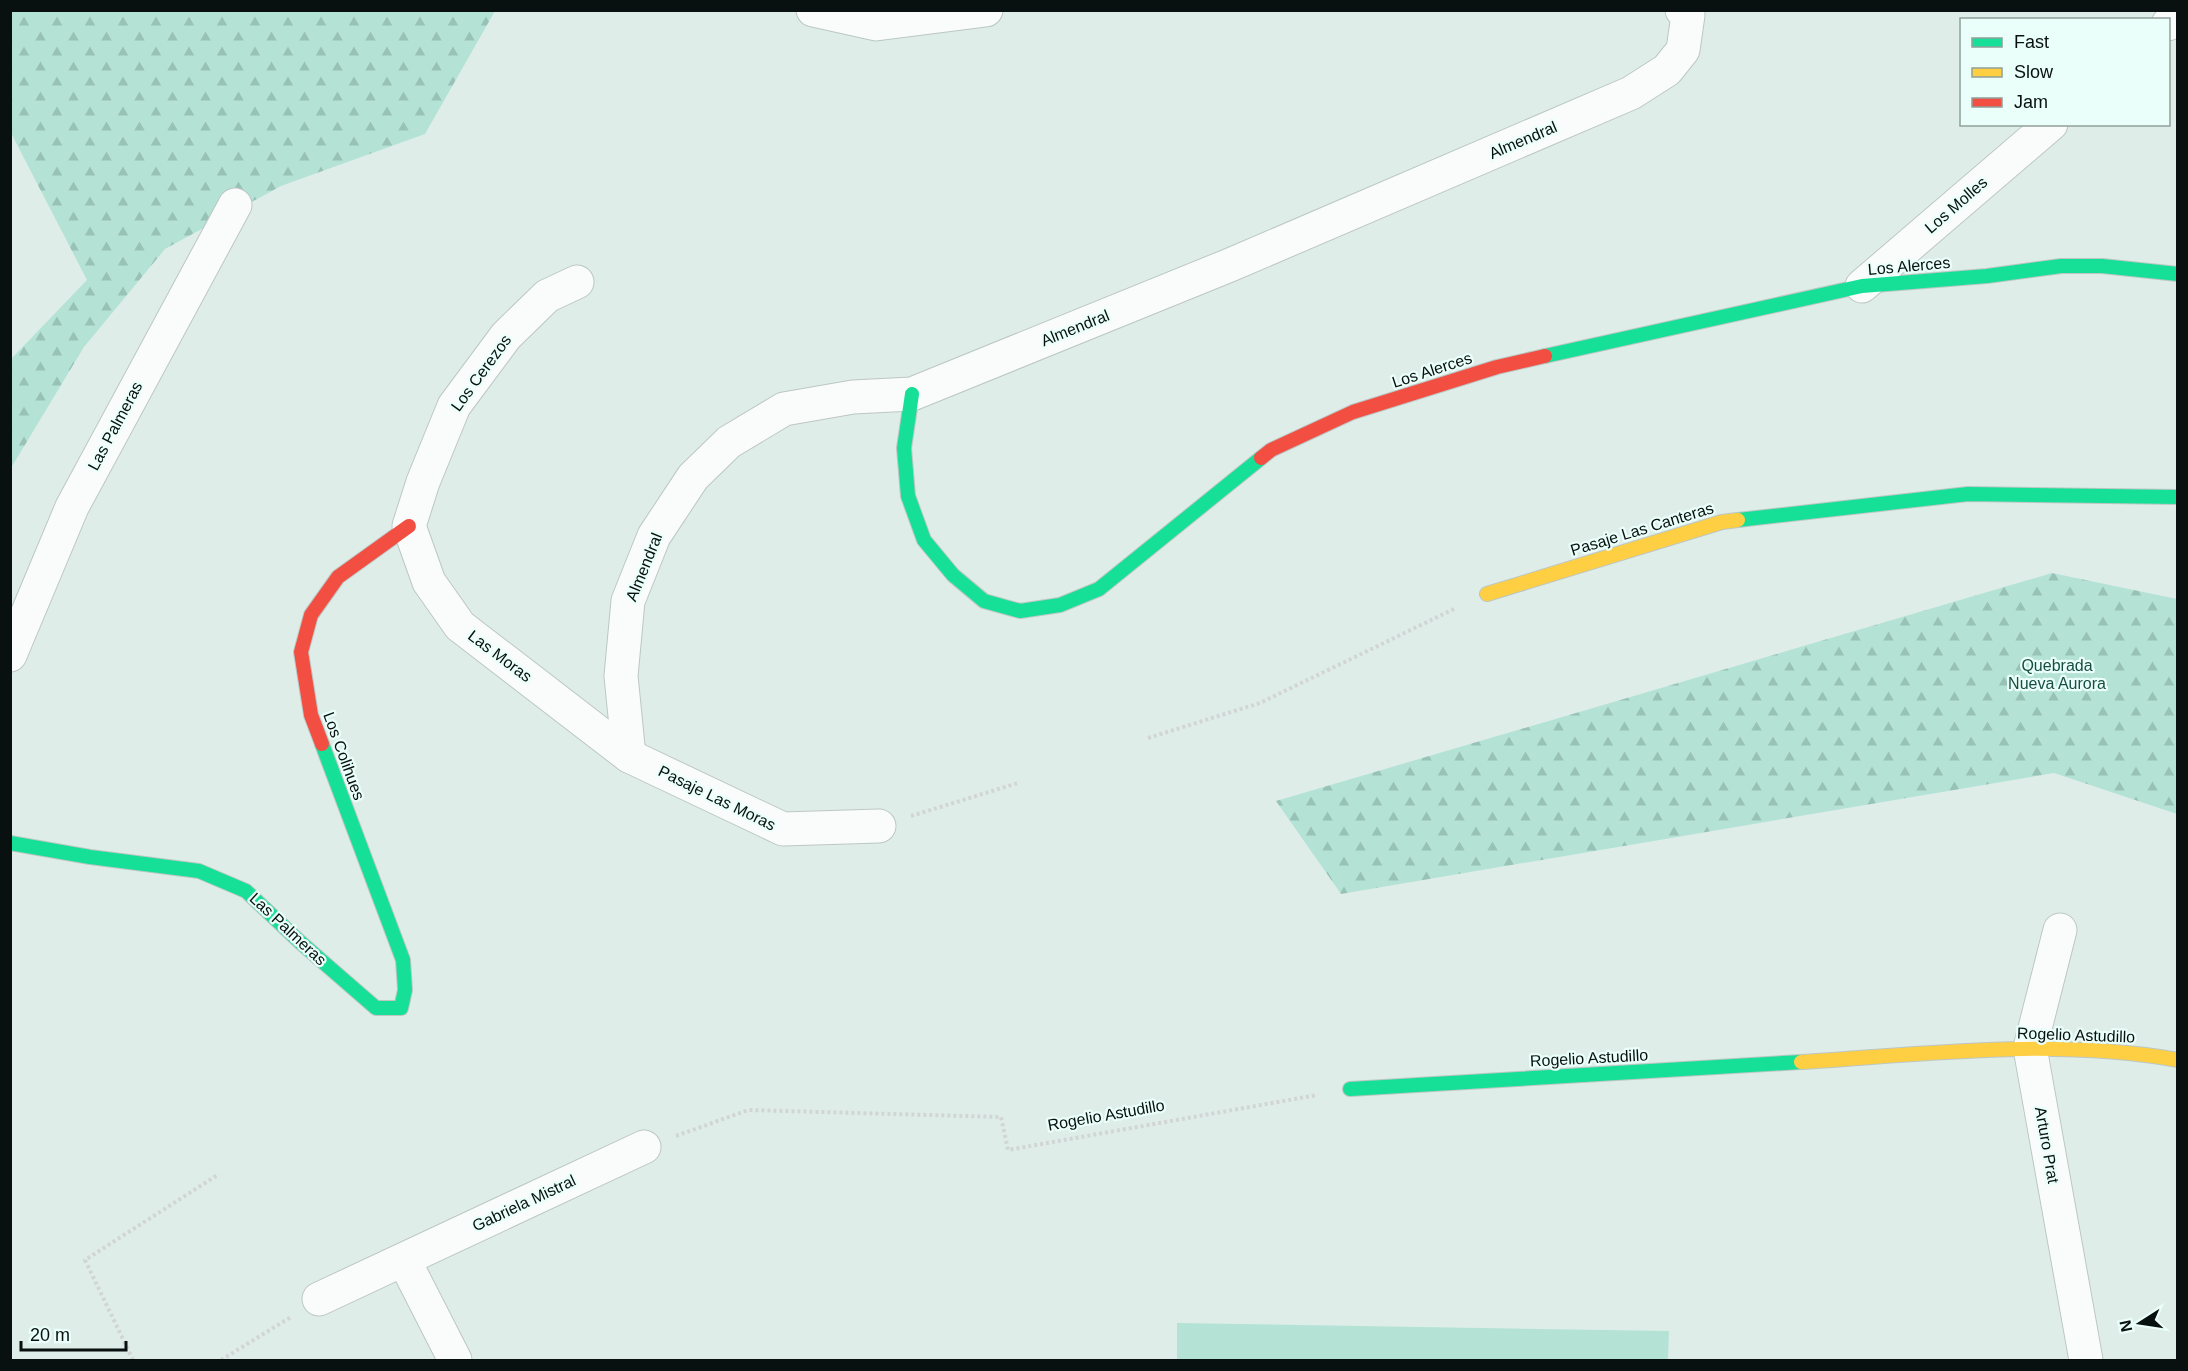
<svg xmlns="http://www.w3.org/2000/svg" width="2188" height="1371" viewBox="0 0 2188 1371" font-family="Helvetica,sans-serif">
  <defs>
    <pattern id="forest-firs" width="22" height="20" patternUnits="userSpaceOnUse" patternTransform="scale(1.5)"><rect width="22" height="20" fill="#b4e3d6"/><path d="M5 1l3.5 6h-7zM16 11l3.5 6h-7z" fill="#99c2b6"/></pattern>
  </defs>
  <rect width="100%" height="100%" fill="#dfede9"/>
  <polygon fill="#b4e3d6" points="1177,1323 1669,1331 1668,1360 1177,1360"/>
  <g fill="url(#forest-firs)">
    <polygon points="11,11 495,11 425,134 281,186 165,249 84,347 11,468 11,359 87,280 11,133"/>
    <polygon points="2052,573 2177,599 2177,814 2054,773 1341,894 1276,801"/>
  </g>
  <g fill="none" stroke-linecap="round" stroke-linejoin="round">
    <g stroke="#bcc7c4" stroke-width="35">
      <g id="street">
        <polyline points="813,10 876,24 986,10"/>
        <polyline points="2168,24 2178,16"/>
        <polyline points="577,282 547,296 506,336 454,406 423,482 409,526 429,582 460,626 629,756 783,829 879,826"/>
        <polyline points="1862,286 2051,124"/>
        <polyline points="10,655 72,507 235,205"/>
        <polyline points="629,756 621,676 628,601 654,536 693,477 729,442 784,409 853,397 912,394 1230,265 1631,93 1667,70 1683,50 1688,15 1682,10"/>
        <polyline points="2060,930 2030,1048 2086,1360"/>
        <polyline points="404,1260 455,1360"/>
        <polyline points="319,1299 644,1147"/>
      </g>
    </g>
    <g stroke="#bcc7c4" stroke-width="16">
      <g id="fast">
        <polyline points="1545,356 1862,286 1987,276 2061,266 2102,266 2178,274"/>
        <polyline points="912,394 904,448 908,496 924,540 953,575 984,601 1020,611 1060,605 1099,589 1261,458"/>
        <polyline points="1738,520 1968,494 2178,497"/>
        <polyline points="10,843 90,857 199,871 246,891 300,942 376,1008 401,1008 405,990 403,960 322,744"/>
        <polyline points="1350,1089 1801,1062"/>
      </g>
    </g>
    <g stroke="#bcc7c4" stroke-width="16">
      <g id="slow">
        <polyline points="1487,594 1722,522 1738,520"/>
        <path d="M1801,1062C1926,1054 2054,1038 2178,1060"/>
      </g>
    </g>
    <g stroke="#bcc7c4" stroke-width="16">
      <g id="jam">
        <polyline points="1261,458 1271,450 1353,412 1497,367 1545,356"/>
        <polyline points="322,744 311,715 301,652 311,615 338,577 409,526"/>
      </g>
    </g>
    <g stroke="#d1d5d5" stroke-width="4" stroke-dasharray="3 3" stroke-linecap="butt">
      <polyline points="1148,738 1260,703 1456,608"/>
      <polyline points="911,816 1018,783"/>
      <polyline points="676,1136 748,1110 1001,1117 1008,1150 1317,1095"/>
      <polyline points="133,1360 85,1260 219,1174"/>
      <polyline points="221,1360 291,1317"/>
    </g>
    <use href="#street" stroke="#fafcfc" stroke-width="33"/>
    <use href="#fast" stroke="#16e098" stroke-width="14"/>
    <use href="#slow" stroke="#ffcf43" stroke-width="14"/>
    <use href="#jam" stroke="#f24e42" stroke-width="14"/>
  </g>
  <g text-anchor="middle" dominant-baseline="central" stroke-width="4.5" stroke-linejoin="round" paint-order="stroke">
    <g font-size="16" fill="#08110f" stroke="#eafff9">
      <text transform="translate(1523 140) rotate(-23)">Almendral</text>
      <text transform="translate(1956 205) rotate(-41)">Los Molles</text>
      <text transform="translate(1909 266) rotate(-5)">Los Alerces</text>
      <text transform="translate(1075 328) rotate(-22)">Almendral</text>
      <text transform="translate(1432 370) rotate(-18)">Los Alerces</text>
      <text transform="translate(481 373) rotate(-54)">Los Cerezos</text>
      <text transform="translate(115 426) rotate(-62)">Las Palmeras</text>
      <text transform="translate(1642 529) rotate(-17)">Pasaje Las Canteras</text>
      <text transform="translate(644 567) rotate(-68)">Almendral</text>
      <text transform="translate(500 656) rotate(37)">Las Moras</text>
      <text transform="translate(344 756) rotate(70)">Los Colihues</text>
      <text transform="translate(717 798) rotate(26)">Pasaje Las Moras</text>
      <text transform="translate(288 929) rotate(43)">Las Palmeras</text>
      <text transform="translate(2076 1035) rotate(2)">Rogelio Astudillo</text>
      <text transform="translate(1589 1058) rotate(-3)">Rogelio Astudillo</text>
      <text transform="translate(1106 1115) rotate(-10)">Rogelio Astudillo</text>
      <text transform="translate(2047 1145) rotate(80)">Arturo Prat</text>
      <text transform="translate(524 1203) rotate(-25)">Gabriela Mistral</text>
    </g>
    <g font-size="16" fill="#164e42" stroke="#eafff9">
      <text x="2057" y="665">Quebrada<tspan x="2057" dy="18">Nueva Aurora</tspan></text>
    </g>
  </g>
  <rect width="2188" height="1371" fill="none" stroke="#08110f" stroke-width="24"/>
  <rect x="1960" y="18" width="210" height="108" fill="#eafff9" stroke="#90a09b" stroke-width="1.5"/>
  <rect x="1972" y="38" width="30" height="9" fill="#16e098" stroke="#90a09b" stroke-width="1.5"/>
  <text x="2014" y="48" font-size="18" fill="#08110f">Fast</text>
  <rect x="1972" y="68" width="30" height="9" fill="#ffcf43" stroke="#90a09b" stroke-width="1.5"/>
  <text x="2014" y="78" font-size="18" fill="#08110f">Slow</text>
  <rect x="1972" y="98" width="30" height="9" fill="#f24e42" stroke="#90a09b" stroke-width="1.5"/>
  <text x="2014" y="108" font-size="18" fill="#08110f">Jam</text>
  <g transform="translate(2140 1323) rotate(258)" stroke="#eafff9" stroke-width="4.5" paint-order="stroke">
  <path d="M0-4.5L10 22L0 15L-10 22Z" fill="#08110f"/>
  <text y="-9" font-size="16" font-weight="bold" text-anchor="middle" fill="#08110f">N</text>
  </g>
  <path d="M21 1341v9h105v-9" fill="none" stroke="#08110f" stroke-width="3"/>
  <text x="30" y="1341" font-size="18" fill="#08110f" stroke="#eafff9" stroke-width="4.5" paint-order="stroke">20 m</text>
</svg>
